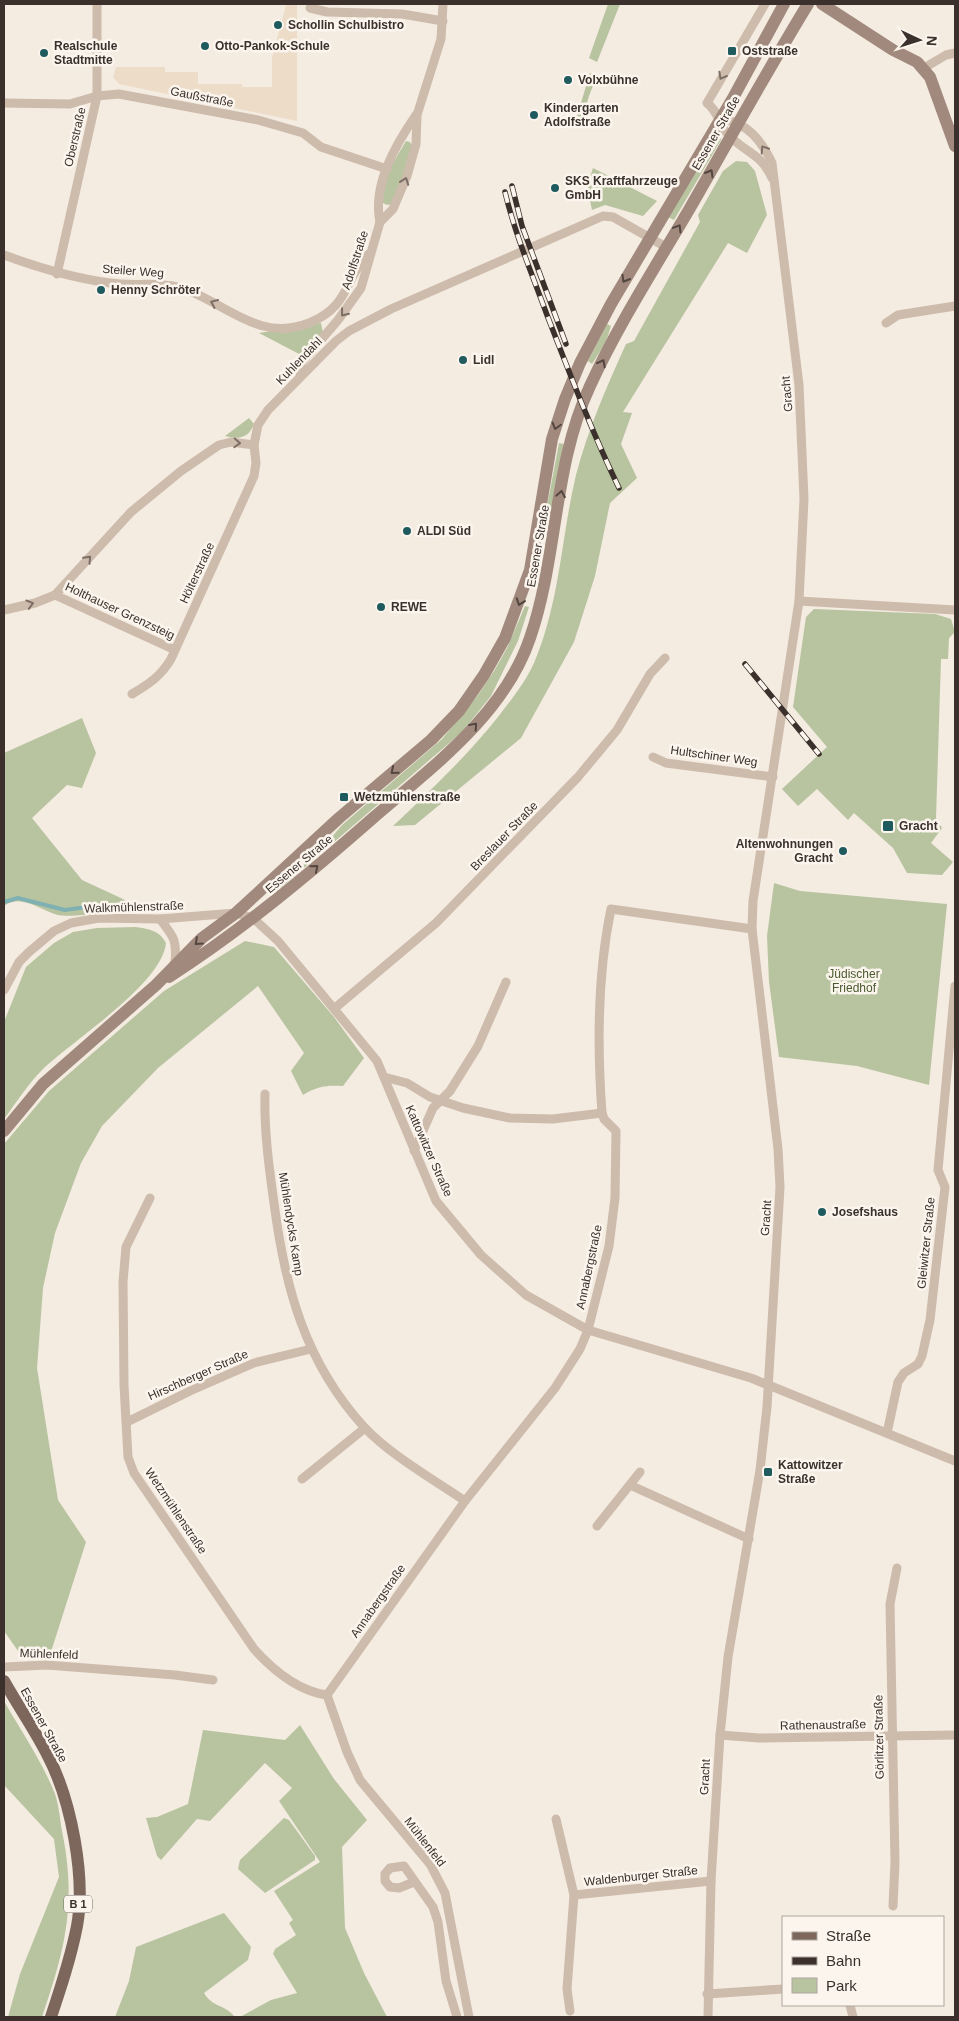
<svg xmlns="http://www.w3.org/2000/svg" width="959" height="2021" viewBox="0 0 959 2021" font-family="Arial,sans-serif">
  <rect width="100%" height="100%" fill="#f4ebe1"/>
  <g fill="#b8c4a0">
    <polygon points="608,4 620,4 597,62 589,58"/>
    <path d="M590,73L596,75V78C592,90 579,113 591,121L577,116Z"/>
    <polygon points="720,137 721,140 674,220 668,217 712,142"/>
    <path d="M406,141L410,142L412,146L405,171L392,204L387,205L383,203C380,182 396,158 406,141Z"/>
    <path d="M736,161L747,162L755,171L767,215L747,253L728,243L623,412L632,413L621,444L637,478L610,503L595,576L574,642L521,738L415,825L393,826C430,791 466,757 498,717C511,700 525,683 534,663C560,602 561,538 576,475C588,429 607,386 626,344L634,341L700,222L698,215L723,171Z"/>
    <polygon points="593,168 657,201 643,216 605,205 592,210 587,186"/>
    <polygon points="321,323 323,333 303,356 259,333"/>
    <polygon points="607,324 611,326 606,342 592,364 588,361"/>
    <path d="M249,418L254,424C249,438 238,440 225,436Z"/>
    <polygon points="559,443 564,444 551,517 545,517"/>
    <polygon points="525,606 529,607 518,641 491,696 462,732 276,892 274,891 320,851 342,825 442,739 478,695 494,671 507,648"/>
    <polygon points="814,609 935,614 951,619 955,632 949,638 948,659 941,659 936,818 942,828 931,843 953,862 942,875 907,873 893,848 854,813 848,820 817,789 798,806 782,789 827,747 793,707 806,617"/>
    <path d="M82,718L96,753L82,788L67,785L32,818L82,880L123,899L136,909C118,911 73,918 58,915C41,911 21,893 4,906V753Z"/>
    <polygon points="774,883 800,891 947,904 929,1085 857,1066 779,1057 769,982 767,936"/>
    <path d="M135,927C149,929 159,930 166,943C162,984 73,1040 42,1070C28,1084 16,1103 4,1119V1022L26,967L54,943L73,932L97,928Z"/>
    <path d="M245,941L274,947L334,1017L364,1058L343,1086C327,1085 317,1086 303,1095L291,1071L304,1053L258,986L158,1068L102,1126L81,1163L55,1233L43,1288L37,1368L58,1500L86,1542L50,1655L23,1658L4,1631V1144L49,1091L164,991Z"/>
    <path d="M4,1701C21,1731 42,1761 55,1794C59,1806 60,1819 62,1831C77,1904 65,1949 42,2017H8L20,1974L59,1877L54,1839L4,1785Z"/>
    <polygon points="300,1725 334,1779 367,1820 342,1847 345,1928 364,1973 387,2017 240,2017 271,2000 297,1993 273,1954 275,1949 296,1935 289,1923 293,1920 274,1891 320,1862 279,1801 292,1788 265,1763 210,1821 197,1819 161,1860 157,1856 146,1818 157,1817 188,1804 203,1730 285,1740"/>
    <polygon points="284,1818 289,1820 315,1856 315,1860 265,1893 238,1869 240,1860"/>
    <path d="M224,1913L251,1947L248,1960L204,1993C213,2008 223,2003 235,2017H115L129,1981L136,1947Z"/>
  </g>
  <polygon fill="#ecdcc8" points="283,4 297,4 297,121 119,84 113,77 116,67 165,67 165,72 198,72 198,84 242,84 242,87 272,87 272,58 286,5"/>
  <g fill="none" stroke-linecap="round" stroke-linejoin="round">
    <polyline stroke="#7fb0b2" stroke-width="4" points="4,902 18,898 65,910 94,906 124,905"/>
    <g stroke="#cdbbac" stroke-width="9">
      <path d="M765,4L707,103C718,111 718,122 726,132C742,152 760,151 772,178"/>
      <polyline points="310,8 327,12 402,14 443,21"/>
      <polyline points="924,68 946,55 955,53"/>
      <polyline points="4,103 70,104 97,96 119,94 258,120 303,133 321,147 387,169"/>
      <path d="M380,222C372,185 396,144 416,115"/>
      <path d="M4,255C39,268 73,278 110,283C134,287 158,281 182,288C226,303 259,343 309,323C351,306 343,279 369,254"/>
      <polyline points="57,274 97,96 97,4"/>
      <polyline points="886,323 898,315 955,306"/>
      <polyline points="300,377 302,362 338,320 361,288 380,222 393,209 407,176 416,144 417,115 441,39 443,4"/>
      <polyline points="55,595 175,650"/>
      <polyline points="799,601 955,610"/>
      <polyline points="4,610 35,603 55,595 131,512 181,471 219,445 231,442 254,445"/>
      <path d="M132,694C149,684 161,676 171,659L254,476L256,463L254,445L258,425L268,410L336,341L349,331L391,309L603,216L613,217L666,247"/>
      <polyline points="653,757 666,763 773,777"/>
      <path d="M160,919C174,937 177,940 175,963"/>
      <polyline points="4,990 19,962 29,952 54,931 71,923 99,918 160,919 236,913 253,918 278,941 377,1061 436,1201 481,1255 526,1295 588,1330 751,1378 955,1461"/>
      <polyline points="335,1008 436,923 578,777 617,730 650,674 665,658"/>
      <polyline points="384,1077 407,1083 430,1097 463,1108 510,1118 553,1119 602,1113"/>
      <path d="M265,1094C264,1131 269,1167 274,1203C285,1288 305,1362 364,1427C389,1454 434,1480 465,1501"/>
      <polyline points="414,1151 433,1108 450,1091 478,1046 506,982"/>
      <path d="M150,1198L126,1247L123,1282L124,1385L128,1457L134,1473L254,1649C273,1670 298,1691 327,1695"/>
      <polyline points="127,1422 190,1391 254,1363 311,1349"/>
      <polyline points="887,1433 898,1382 904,1373 918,1364 922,1356 930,1320 945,1187 938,1170 955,986"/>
      <polyline points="302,1479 365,1428"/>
      <polyline points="630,1485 749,1539"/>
      <polyline points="597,1526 640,1472"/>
      <polyline points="4,1667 47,1665 175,1675 213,1680"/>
      <path d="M327,1695L465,1501L555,1388L580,1349L588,1330L609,1246L615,1198L616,1131L604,1119L602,1113C597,1045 597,976 611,909L752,929"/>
      <polyline points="327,1695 347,1752 360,1780 430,1864 445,1893 469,2017"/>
      <polyline points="720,1735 759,1738 955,1735"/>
      <polyline points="556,1819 574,1895 567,1989 570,2011"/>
      <polyline points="414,1882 399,1888 390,1887 385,1881 385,1874 390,1868 404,1866 433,1907 438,1922 446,1981 457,2017"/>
      <polyline points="574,1895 711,1881"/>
      <polyline points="893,1906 895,1863 890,1604 897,1568"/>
      <polyline points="707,1994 783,1989"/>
      <polyline points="850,2005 853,2017"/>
      <path d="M708,2017L711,1881L720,1735L728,1657L760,1470L767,1407L780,1187L778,1149L752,929L753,901L799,601L804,499L799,385L772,163C762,141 746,121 720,119"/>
    </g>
    <g stroke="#a18a7d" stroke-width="12">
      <polyline points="822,4 893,50 917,62 930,77 955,146"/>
      <path d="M169,977C242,930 308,875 373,818C432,767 504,715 530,638C558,557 553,465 590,386C618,325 656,266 690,208C729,140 767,71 808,4"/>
      <polyline points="4,1131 43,1084 156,985 202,938 236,913 339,818 431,740 459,711 484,675 505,638 530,570 552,439 565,399 580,363 611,304 733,98 784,4"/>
    </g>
    <path stroke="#7d675c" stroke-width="12" d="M4,1681C18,1706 35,1730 48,1756C71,1800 86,1877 77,1926C71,1957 61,1987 51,2017"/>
    <g stroke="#3b302b" stroke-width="5.5">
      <g id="rail">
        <polyline points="512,186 522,226 566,344"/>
        <path d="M505,192C515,234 532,274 547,315C570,374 592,432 619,488"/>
        <polyline points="745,664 819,754"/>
      </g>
    </g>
    <use href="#rail" stroke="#fbf5ee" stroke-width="4" stroke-dasharray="11" stroke-linecap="butt"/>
  </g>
  <defs><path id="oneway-chevron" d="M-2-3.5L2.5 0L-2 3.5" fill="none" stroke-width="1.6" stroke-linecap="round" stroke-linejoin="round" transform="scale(1.25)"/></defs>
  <g stroke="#7d6f65">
    <use href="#oneway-chevron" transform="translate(722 76) rotate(119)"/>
    <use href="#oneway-chevron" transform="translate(764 149) rotate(-123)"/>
    <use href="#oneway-chevron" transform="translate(405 181) rotate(-70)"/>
    <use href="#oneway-chevron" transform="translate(214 303) rotate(-156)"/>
    <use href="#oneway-chevron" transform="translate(344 313) rotate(128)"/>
    <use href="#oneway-chevron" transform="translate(237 443) rotate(3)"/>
    <use href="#oneway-chevron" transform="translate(88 559) rotate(-47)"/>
    <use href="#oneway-chevron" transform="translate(30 604) rotate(-16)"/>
  </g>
  <g stroke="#544640">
    <use href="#oneway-chevron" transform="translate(710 173) rotate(-60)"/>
    <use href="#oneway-chevron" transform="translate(678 228) rotate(-59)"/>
    <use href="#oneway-chevron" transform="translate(625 279) rotate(120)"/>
    <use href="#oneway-chevron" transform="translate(602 363) rotate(-62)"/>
    <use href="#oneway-chevron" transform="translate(556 426) rotate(105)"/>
    <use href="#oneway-chevron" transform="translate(561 494) rotate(-80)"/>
    <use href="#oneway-chevron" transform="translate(520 602) rotate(110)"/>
    <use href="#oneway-chevron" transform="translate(474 726) rotate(-49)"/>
    <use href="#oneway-chevron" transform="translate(394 771) rotate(140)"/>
    <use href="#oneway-chevron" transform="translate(315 868) rotate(-40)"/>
    <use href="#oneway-chevron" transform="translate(198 942) rotate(138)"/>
  </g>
  <g fill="#1f5a5e" stroke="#fbf5ee" stroke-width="2">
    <circle cx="278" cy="25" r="5"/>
    <circle cx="205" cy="46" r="5"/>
    <rect x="727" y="46" width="10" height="10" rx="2.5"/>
    <circle cx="44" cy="53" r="5"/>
    <circle cx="568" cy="80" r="5"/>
    <circle cx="534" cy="115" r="5"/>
    <circle cx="555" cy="188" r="5"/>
    <circle cx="101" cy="290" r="5"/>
    <circle cx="463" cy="360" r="5"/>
    <circle cx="407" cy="531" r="5"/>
    <circle cx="381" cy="607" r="5"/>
    <rect x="339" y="792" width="10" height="10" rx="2.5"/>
    <rect x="882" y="820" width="12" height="12" rx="2.5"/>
    <circle cx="843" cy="851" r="5"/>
    <circle cx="822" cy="1212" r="5"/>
    <rect x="763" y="1467" width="10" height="10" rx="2.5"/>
  </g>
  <g text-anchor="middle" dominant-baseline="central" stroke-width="5" stroke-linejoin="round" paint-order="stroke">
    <rect fill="#fbf5ee" stroke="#756b66" stroke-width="1" x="64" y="1895.5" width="28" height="17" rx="4"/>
    <g font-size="11" font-weight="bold" fill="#3b302b">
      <text x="78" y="1904">B 1</text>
    </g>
    <g font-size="12" font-weight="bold" fill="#3b302b" stroke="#fbf5ee" text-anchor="start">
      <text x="288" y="25">Schollin Schulbistro</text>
      <text x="54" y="46">Realschule<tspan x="54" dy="14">Stadtmitte</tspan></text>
      <text x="215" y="46">Otto-Pankok-Schule</text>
      <text x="742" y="51">Oststraße</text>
      <text x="578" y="80">Volxbühne</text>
      <text x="544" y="108">Kindergarten<tspan x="544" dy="14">Adolfstraße</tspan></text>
      <text x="565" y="181">SKS Kraftfahrzeuge<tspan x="565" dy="14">GmbH</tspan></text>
      <text x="111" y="290">Henny Schröter</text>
      <text x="473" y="360">Lidl</text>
      <text x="417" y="531">ALDI Süd</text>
      <text x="391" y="607">REWE</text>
      <text x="354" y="797">Wetzmühlenstraße</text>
      <text x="899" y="826">Gracht</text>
      <text x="833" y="844" text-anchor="end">Altenwohnungen<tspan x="833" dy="14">Gracht</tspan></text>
      <text x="832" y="1212">Josefshaus</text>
      <text x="778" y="1465">Kattowitzer<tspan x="778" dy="14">Straße</tspan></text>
    </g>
    <g font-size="12" fill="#3b302b" stroke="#fbf5ee">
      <text transform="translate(202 97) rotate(11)">Gaußstraße</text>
      <text transform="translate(716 133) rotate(-60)">Essener Straße</text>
      <text transform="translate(75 137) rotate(-77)">Oberstraße</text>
      <text transform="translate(355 260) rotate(-72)">Adolfstraße</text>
      <text transform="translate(133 271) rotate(4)">Steiler Weg</text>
      <text transform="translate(299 361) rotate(-46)">Kuhlendahl</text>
      <text transform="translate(787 394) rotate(-95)">Gracht</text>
      <text transform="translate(538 546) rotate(-80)">Essener Straße</text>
      <text transform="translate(197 573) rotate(-65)">Hölterstraße</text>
      <text transform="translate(120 611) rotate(25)">Holthauser Grenzsteig</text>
      <text transform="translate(714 756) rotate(8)">Hultschiner Weg</text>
      <text transform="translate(504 836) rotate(-46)">Breslauer Straße</text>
      <text transform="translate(299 864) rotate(-40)">Essener Straße</text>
      <text transform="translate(134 907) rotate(-2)">Walkmühlenstraße</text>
      <text transform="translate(429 1151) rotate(66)">Kattowitzer Straße</text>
      <text transform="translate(766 1218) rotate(-86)">Gracht</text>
      <text transform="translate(291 1224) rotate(81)">Mühlendycks Kamp</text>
      <text transform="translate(926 1243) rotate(-84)">Gleiwitzer Straße</text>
      <text transform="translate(589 1267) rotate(-78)">Annabergstraße</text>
      <text transform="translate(198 1375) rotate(-24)">Hirschberger Straße</text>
      <text transform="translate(176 1511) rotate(56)">Wetzmühlenstraße</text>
      <text transform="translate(378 1601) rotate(-55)">Annabergstraße</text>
      <text transform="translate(49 1654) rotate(2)">Mühlenfeld</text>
      <text transform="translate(44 1725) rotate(61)">Essener Straße</text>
      <text transform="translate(823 1725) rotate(-1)">Rathenaustraße</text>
      <text transform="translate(879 1737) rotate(-91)">Görlitzer Straße</text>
      <text transform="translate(705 1777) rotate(-87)">Gracht</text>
      <text transform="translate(425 1842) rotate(52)">Mühlenfeld</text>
      <text transform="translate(641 1876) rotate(-6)">Waldenburger Straße</text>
    </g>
    <g font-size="12" fill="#4a5a2e" stroke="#fbf5ee">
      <text x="854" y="974">Jüdischer<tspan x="854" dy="14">Friedhof</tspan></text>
    </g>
  </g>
  <rect width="959" height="2021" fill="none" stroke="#3b302b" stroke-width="10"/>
  <rect x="782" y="1916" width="162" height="90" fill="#fbf5ee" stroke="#aea6a0"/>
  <rect x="792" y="1932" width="25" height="8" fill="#7d675c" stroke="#aea6a0"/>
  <text x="826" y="1941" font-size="15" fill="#3b302b">Straße</text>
  <rect x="792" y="1957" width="25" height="8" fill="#3b302b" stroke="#aea6a0"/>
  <text x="826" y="1966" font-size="15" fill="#3b302b">Bahn</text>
  <rect x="792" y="1978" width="25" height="15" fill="#b8c4a0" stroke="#aea6a0"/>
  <text x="826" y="1991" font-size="15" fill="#3b302b">Park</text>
  <g transform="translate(919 40) rotate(94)" stroke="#fbf5ee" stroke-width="4" paint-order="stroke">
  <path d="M0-4L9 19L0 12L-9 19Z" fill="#3b302b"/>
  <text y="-8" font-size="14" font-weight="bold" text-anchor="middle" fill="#3b302b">N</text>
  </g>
</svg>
